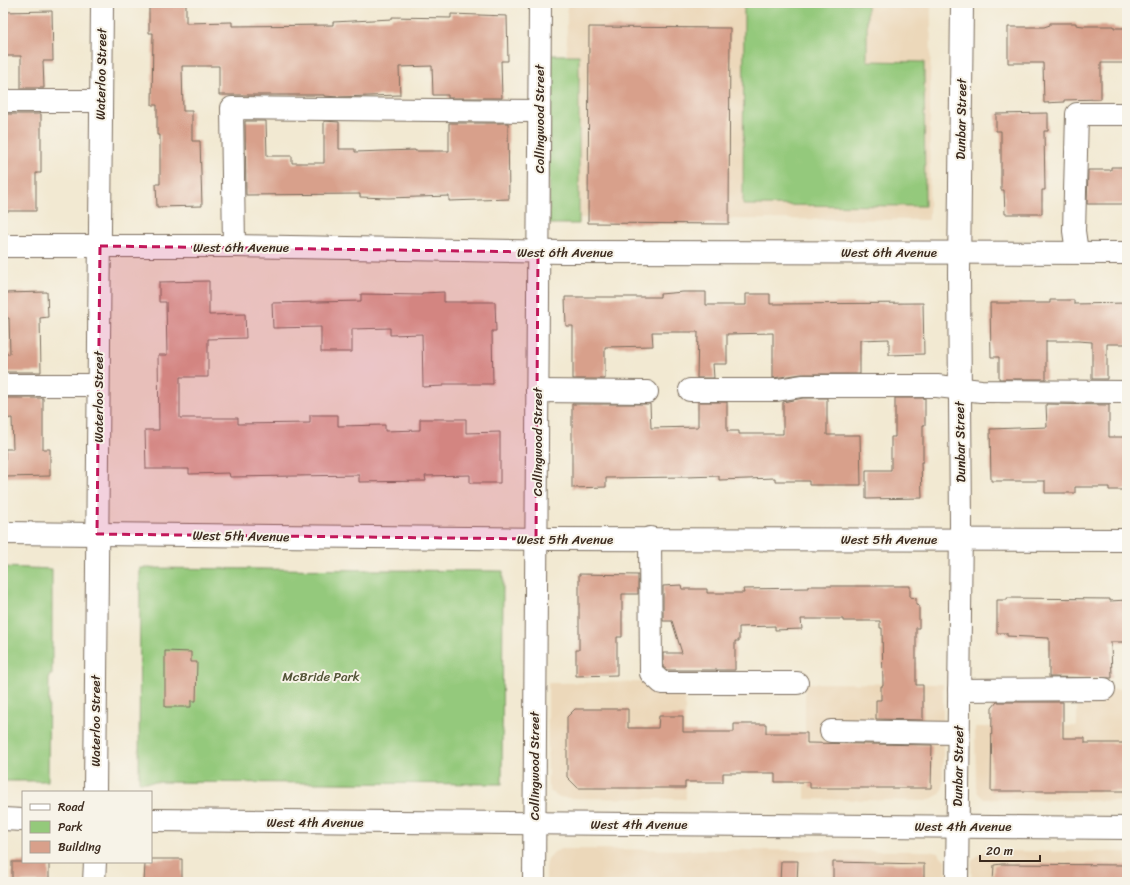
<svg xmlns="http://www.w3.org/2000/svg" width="1130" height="885" viewBox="0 0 1130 885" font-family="Sriracha,sans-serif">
  <rect width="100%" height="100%" fill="#f7f3e8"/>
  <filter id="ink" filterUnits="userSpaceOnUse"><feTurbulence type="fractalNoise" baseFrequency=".025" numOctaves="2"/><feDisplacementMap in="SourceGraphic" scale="8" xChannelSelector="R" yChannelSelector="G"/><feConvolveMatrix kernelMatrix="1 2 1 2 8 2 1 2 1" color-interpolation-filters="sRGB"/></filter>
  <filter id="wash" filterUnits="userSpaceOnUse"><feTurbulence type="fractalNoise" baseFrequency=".012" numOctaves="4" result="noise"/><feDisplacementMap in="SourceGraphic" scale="16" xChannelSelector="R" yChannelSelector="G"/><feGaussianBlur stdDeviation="0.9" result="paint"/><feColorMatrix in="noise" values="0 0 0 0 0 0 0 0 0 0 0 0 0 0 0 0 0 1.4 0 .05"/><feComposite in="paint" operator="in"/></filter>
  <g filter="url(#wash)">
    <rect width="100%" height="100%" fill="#f2e9d2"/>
    <g fill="#ecd8ba">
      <polygon points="567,3 931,3 929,220 566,218"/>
      <polygon points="654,682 654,691 685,692 686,799 564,798 556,796 550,791 548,784 548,683"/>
      <polygon points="805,683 943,684 943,787 940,794 927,801 805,799"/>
      <polygon points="1077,689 1127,689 1127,801 984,799 978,793 976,787 975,727 1077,726"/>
      <polygon points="562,849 929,851 938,853 946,861 948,882 546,882 546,867 548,859 554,852"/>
      <polygon points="986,851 1127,852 1127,882 971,882 972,861 979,854"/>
    </g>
    <g fill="#94c97b" stroke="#687a4c">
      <polygon points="744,3 867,3 867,61 924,62 925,206 743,205"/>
      <polygon points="550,55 579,55 579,224 549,224"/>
      <polygon points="3,567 52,569 52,675 49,675 48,781 3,781"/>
      <polygon points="140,568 503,571 502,784 139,782"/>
    </g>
    <g id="blocks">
      <g fill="#d8a08b">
        <polygon points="149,3 186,3 186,23 232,22 232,26 333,25 333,22 392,19 392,17 451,18 451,14 507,16 508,61 501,61 502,98 448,98 448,95 433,95 432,66 399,67 400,95 339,97 324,96 324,95 219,95 219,66 182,66 183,111 192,111 192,141 200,141 202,206 157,207 156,184 160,184 160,135 157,135 157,105 152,105 153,33 149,33"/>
        <polygon points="52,11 53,61 43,61 44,88 21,88 21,56 3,56 3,12"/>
        <polygon points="1050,23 1076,23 1076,25 1083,26 1114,26 1114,28 1127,28 1127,63 1101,63 1101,99 1064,100 1064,102 1044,103 1043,63 1008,63 1008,27 1044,27 1050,25"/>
        <polygon points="589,27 730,28 729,224 588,223"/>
        <polygon points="1048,113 1048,131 1044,131 1045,190 1042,190 1042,214 1005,214 1004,190 1001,190 1001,131 996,131 996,114"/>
        <polygon points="3,114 41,114 41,173 36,173 36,211 3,211"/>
        <polygon points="245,121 266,121 267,156 292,156 292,163 324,163 324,121 339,122 339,149 355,149 355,152 415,150 415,151 449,151 449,123 508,123 509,199 449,201 449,196 388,198 360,197 360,194 246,195"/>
        <polygon points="1111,167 1127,167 1127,204 1087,204 1088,170 1111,170"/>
        <polygon points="209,281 209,315 245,314 246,338 208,339 208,377 180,377 180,418 238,418 238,424 310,423 310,415 338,415 338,426 385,425 385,431 420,430 420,419 466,419 466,433 500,432 500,483 470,483 470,475 425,476 426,481 359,482 359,475 230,477 229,473 189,474 189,469 146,469 145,430 159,430 158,355 167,355 166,302 159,302 159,282"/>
        <polygon points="47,292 48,317 40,318 41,372 3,372 3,354 10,354 9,318 4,318 4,293"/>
        <polygon points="444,292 444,302 495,302 496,331 492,331 493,384 444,384 444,386 423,387 422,334 390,335 390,328 352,329 352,352 321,352 321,327 273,328 272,303 361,301 361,294 422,295 422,293"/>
        <polygon points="683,292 706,292 706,305 746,305 746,294 770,294 770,304 923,303 924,354 889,355 889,339 860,340 860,374 802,374 773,378 773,333 727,334 727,364 713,364 714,378 697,378 698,332 652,332 653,346 605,347 605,379 573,379 573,326 566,326 565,297 660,297 660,294"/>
        <polygon points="1050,300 1074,300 1074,304 1127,303 1127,344 1107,344 1107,379 1092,379 1092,342 1078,341 1046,341 1046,379 999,379 999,357 991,357 990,303 1050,303"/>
        <polygon points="3,398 43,398 43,449 50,449 50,476 6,477 5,449 13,449 12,418 3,419"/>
        <polygon points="803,398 827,398 827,435 860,435 861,485 809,485 809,481 775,481 775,478 719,480 719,476 685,477 606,478 606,487 572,488 572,404 650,404 651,428 698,427 698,402 727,402 727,431 739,431 739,434 783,434 783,402"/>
        <polygon points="895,398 925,398 925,425 923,425 923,462 921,462 922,498 866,499 866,470 891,470 891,437 895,437"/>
        <polygon points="1046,404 1109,405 1109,437 1127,437 1127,490 1109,490 1109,487 1075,487 1075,493 1045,493 1045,481 991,481 990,429 1047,427"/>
        <polygon points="579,574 638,575 638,594 622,594 622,637 617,637 617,675 576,676 576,650 579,650"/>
        <polygon points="681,585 682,589 707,589 707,593 744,593 743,589 808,588 808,586 910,586 910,597 916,598 916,605 919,606 919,628 916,628 916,685 923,685 923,720 876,719 876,700 881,700 881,686 883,686 882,628 880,628 880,621 843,621 843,619 801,619 802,629 775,630 775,626 739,627 739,641 735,641 735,670 667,670 663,667 663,653 682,653 672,621 663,621 663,586"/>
        <polygon points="1007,598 1110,599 1110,601 1127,600 1127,642 1111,642 1112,678 1049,677 1049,638 1007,636 1007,633 997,633 997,600 1007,600"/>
        <polygon points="165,651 191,652 191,662 197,662 196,701 191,701 191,707 165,707"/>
        <polygon points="997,702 1063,702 1063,738 1085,738 1085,743 1127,743 1127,791 991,791 992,708"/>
        <polygon points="575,709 628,709 628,728 658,728 659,716 683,716 683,732 734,732 734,724 766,724 766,733 807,733 807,743 932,745 931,788 810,788 810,782 775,782 775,773 723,773 723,782 685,782 685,788 578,788 567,777 567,717"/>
        <polygon points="151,859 182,859 182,882 144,882 145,864 146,862 151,862"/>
        <polygon points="781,861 798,861 797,882 780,882"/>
        <rect x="12" y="862" width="37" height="20"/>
        <polygon points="833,862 924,864 924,882 833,882"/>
        <polygon points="1002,864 1127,865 1127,882 993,882 994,865"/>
      </g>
    </g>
  </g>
  <g filter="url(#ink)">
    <use href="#blocks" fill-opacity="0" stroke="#7b6d5d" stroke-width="1"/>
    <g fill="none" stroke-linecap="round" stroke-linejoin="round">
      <g stroke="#7b6d5d" stroke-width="24">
        <g id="minor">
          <polyline points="3,101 101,101"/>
          <polyline points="3,246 234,246 564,252 1127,253"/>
          <polyline points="234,246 232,108 539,111"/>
          <polyline points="1077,252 1074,231 1077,114 1127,114"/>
          <polyline points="3,385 98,385"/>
          <polyline points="690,390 777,390 802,386 937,386 981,391 1127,392"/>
          <polyline points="537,391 647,392"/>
          <polyline points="3,533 552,539 1127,540"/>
          <polyline points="650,538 651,673 662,683 797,683"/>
          <polyline points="959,690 1104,689"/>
          <polyline points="831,731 958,733"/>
          <polyline points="95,792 102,3"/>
          <polyline points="94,882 95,862"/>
          <polyline points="534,882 540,3"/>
          <polyline points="957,882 961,525 959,274 962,3"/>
        </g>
      </g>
      <g stroke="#7b6d5d" stroke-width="24">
        <g id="major">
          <polyline points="3,819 23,820"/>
          <polyline points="151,820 1127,828"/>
        </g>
      </g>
      <use href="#minor" stroke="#fff" stroke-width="22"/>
      <use href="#major" stroke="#fff" stroke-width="22"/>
    </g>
  </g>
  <path fill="#c2185b" fill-opacity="0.2" stroke="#c2185b" stroke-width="3" stroke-dasharray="8 5" stroke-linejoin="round" d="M100,246L538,252L536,539L97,534Z"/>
  <g text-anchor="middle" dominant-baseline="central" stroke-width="4" stroke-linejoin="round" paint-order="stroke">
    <g font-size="13" fill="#3b2a1e" stroke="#f7f3e8">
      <text transform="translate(101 74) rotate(-89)">Waterloo Street</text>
      <text transform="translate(539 119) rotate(-90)">Collingwood Street</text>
      <text transform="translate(961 119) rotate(-89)">Dunbar Street</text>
      <text x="241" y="247">West 6th Avenue</text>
      <text x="565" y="252">West 6th Avenue</text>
      <text x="889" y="252">West 6th Avenue</text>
      <text transform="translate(98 397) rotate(-90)">Waterloo Street</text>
      <text transform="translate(537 442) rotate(-90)">Collingwood Street</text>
      <text transform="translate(960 442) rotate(-91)">Dunbar Street</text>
      <text transform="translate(241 536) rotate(1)">West 5th Avenue</text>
      <text x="565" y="539">West 5th Avenue</text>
      <text x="889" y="539">West 5th Avenue</text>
      <text transform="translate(95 721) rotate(-90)">Waterloo Street</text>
      <text transform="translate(534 766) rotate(-90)">Collingwood Street</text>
      <text transform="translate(958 766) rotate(-89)">Dunbar Street</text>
      <text x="315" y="822">West 4th Avenue</text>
      <text x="639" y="824">West 4th Avenue</text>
      <text x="963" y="826">West 4th Avenue</text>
    </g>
    <g font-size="13" fill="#515235" stroke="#f7f3e8">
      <text x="321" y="676">McBride Park</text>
    </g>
  </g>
  <rect width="1130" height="885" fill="none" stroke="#f7f3e8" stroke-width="16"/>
  <rect x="22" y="791" width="130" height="72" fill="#f7f3e8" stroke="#aca397"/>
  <rect x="30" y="804" width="20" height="6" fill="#ffffff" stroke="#aca397"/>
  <text x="58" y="811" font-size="12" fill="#3b2a1e">Road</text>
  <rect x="30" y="821" width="20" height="12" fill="#94c97b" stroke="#aca397"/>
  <text x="58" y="831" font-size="12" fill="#3b2a1e">Park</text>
  <rect x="30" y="841" width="20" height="12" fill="#d8a08b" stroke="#aca397"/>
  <text x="58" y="851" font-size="12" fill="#3b2a1e">Building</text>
  <path d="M980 855v6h60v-6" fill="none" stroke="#3b2a1e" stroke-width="2"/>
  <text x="986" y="855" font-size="12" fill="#3b2a1e" stroke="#f7f3e8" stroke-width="3" paint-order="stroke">20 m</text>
</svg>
